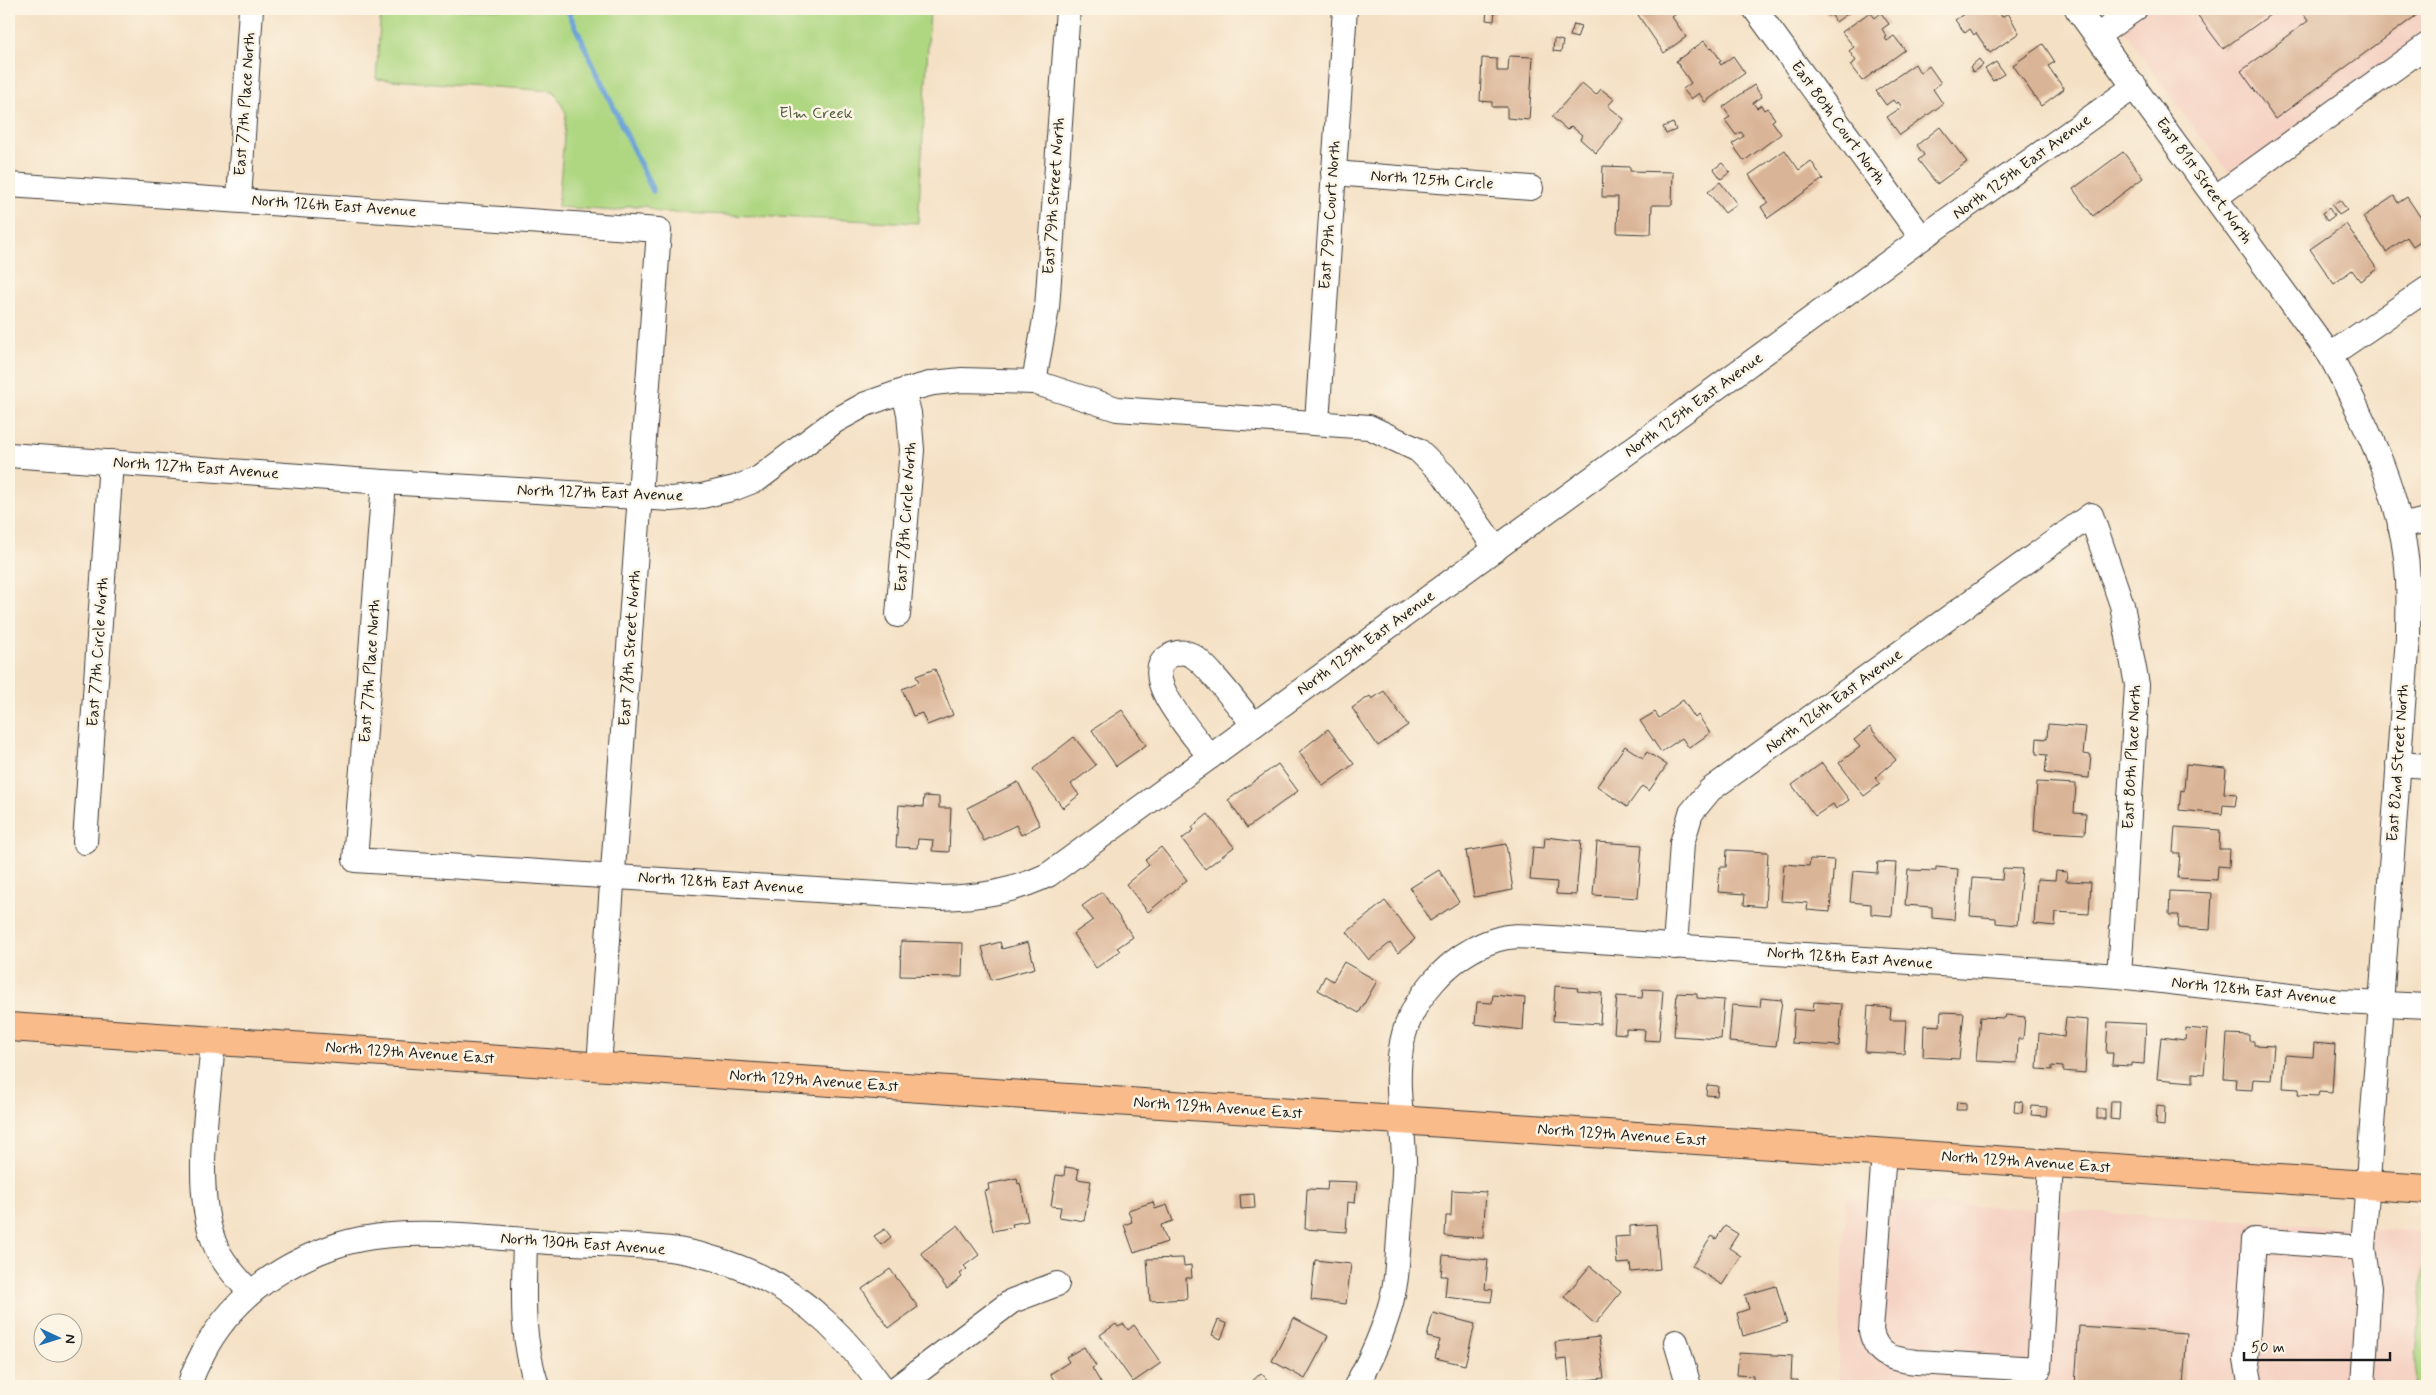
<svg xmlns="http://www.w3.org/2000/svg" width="2436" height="1395" viewBox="0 0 2436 1395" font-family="Mynerve,sans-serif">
  <rect width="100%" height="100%" fill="#fcf5e5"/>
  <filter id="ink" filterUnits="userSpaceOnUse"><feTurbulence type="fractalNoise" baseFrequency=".02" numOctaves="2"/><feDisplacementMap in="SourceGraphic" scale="10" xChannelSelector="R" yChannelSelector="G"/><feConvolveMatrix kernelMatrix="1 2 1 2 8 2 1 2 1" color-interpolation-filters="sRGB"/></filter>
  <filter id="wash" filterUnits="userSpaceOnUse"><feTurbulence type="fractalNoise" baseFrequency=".0096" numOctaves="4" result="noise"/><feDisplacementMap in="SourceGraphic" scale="20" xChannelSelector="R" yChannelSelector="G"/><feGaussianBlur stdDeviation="1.12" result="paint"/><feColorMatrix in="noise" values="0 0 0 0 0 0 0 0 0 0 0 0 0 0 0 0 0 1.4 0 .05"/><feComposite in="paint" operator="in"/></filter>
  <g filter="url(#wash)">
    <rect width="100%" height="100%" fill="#f4e0c4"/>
    <g fill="#f5d2c3">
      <polygon points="2104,9 2427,9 2427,59 2243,193 2205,139 2201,138 2109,10"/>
      <polygon points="1846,1198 2426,1232 2415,1386 1837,1386"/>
    </g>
    <g fill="#afd782" stroke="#667a4f">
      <polygon points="381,9 930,9 918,223 659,212 645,206 629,206 616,211 558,207 566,113 554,91 376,79"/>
      <polygon points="2426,1232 2427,1386 2414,1386"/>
    </g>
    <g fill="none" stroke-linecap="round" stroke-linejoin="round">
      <polyline stroke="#67a1d7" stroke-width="5.5" points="567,9 653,191"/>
    </g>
    <g id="blocks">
      <g fill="#dab496">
        <polygon points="1487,9 1495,9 1494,21 1486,20"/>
        <polygon points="1646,9 1683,9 1672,17 1686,37 1664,53 1638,15"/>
        <polygon points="1823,9 1854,9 1836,22 1831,14 1828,16"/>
        <polygon points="1971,9 2008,9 2000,14 2002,17 2008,13 2019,33 1990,53 1976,33 1974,35 1970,29 1965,33 1955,20"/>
        <polygon points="2193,9 2278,9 2223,49"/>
        <polygon points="2300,9 2425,9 2275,119 2241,71 2308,21"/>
        <polygon points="1870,12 1875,18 1881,13 1889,24 1882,29 1887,37 1885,38 1887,41 1894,36 1905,50 1862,81 1850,65 1856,61 1849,51 1854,47 1842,32"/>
        <polygon points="1574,24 1581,26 1577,38 1570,36"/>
        <polygon points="1554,39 1563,41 1561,52 1553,51"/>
        <polygon points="1704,41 1710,49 1712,47 1721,61 1719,62 1721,65 1733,56 1745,73 1705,102 1699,93 1691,99 1683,89 1691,83 1676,61"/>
        <polygon points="2043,44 2055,62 2048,66 2064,89 2041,106 2013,65"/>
        <polygon points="1509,56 1533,57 1529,120 1507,118 1507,107 1492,107 1492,102 1480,101 1482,58 1497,59 1497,71 1508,71"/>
        <polygon points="1979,59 1983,65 1973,72 1970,67"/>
        <polygon points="1996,62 2004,74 1993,81 1985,69"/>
        <polygon points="1915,64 1920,73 1929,66 1941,83 1933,89 1943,104 1900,135 1887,117 1902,107 1898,102 1896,104 1893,100 1886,105 1876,91"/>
        <polygon points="1582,83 1596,95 1601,89 1614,99 1608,106 1624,119 1596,153 1580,139 1582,135 1571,126 1567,130 1552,117"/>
        <polygon points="1754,85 1762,97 1753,103 1757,108 1761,105 1764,110 1767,108 1775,119 1772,121 1781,134 1744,161 1732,144 1744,136 1741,132 1736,135 1725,120 1730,117 1723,107"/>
        <polygon points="1673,123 1676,130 1666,134 1663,127"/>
        <polygon points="1940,127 1967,162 1937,184 1918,160 1924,155 1917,145"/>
        <polygon points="1785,150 1799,170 1811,161 1823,179 1768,218 1761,207 1768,202 1749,175"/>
        <polygon points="2123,152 2143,178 2093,216 2073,189"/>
        <polygon points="1722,163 1730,172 1721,179 1714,169"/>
        <polygon points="1603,166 1630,167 1630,171 1673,172 1672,205 1652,205 1651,234 1617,233 1618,197 1602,197"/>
        <polygon points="1720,182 1737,204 1725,213 1708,192"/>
        <polygon points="2394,196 2398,203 2407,197 2427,227 2427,236 2413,246 2407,237 2386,252 2363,217"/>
        <polygon points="2340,200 2347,210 2339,215 2332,205"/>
        <polygon points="2329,208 2334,216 2327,221 2322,213"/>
        <polygon points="2346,224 2377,269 2360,281 2352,270 2334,284 2310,249"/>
        <polygon points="935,669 953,715 927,725 922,713 913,716 902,689 919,682 916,676"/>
        <polygon points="1384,691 1408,725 1378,746 1352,708 1370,696 1372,699"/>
        <polygon points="1683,700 1695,718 1698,715 1710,733 1689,748 1682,738 1661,752 1640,721 1655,712 1659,718"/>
        <polygon points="1122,710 1146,745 1116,766 1092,730"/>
        <polygon points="2048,724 2086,727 2083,754 2091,755 2089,778 2045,773 2047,755 2036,754 2037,738 2047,739"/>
        <polygon points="1870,727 1896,760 1875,778 1880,784 1864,796 1839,763 1860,747 1854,740"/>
        <polygon points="1328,729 1354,764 1323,786 1299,752"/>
        <polygon points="1074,737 1096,765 1071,784 1079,795 1063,808 1033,769"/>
        <polygon points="1625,746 1643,758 1647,752 1667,765 1649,791 1642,786 1627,807 1597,786"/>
        <polygon points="1822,763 1849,800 1836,809 1833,804 1815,816 1792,785"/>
        <polygon points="1278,764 1298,791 1247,828 1228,800"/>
        <polygon points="2186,764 2226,768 2224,793 2237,794 2235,806 2223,805 2222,814 2179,810 2181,790 2184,791"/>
        <polygon points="1018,782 1040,825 1021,835 1016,825 984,841 967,808"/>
        <polygon points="2037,782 2076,784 2074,813 2086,814 2085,834 2034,831"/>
        <polygon points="924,796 939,797 939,808 951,808 949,852 932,851 933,840 918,839 917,848 896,847 899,805 923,807"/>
        <polygon points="1208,814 1234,847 1205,869 1182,839 1194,830 1192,827"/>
        <polygon points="2175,827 2220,830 2219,849 2230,849 2229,867 2218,866 2217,880 2178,878 2180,853 2173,853"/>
        <polygon points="1545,837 1581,841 1576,895 1556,894 1557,882 1530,880 1533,847 1544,848"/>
        <polygon points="1597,842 1642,845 1638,898 1593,895"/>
        <polygon points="1506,844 1513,890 1474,897 1466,851"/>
        <polygon points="1161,847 1187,880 1148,912 1126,884 1149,865 1145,860"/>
        <polygon points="1727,850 1768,852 1765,907 1744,905 1745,894 1718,892 1720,867 1726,867"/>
        <polygon points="1810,859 1834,860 1830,912 1807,910 1808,903 1781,901 1784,864 1809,866"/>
        <polygon points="1878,862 1896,863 1892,916 1871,914 1871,904 1850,902 1853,871 1877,873"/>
        <polygon points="1936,867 1958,869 1954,920 1932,918 1932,907 1905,905 1908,870 1936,871"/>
        <polygon points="2003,868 2022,869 2017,925 1996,923 1996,918 1970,916 1973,878 2002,880"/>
        <polygon points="1439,870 1459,902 1430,921 1410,888"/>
        <polygon points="2056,871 2067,872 2066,881 2091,882 2089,914 2056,912 2055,926 2034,924 2037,879 2055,880"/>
        <polygon points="2170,891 2212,893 2210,930 2178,928 2179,915 2169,915"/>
        <polygon points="1102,892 1133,937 1117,948 1120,951 1096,968 1073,934 1093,920 1082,906"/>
        <polygon points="1385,901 1415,939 1398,953 1390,943 1369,960 1347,932"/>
        <polygon points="901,941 963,943 962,977 900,976"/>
        <polygon points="1000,942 1002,949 1028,942 1035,968 991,980 982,947"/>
        <polygon points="1344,962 1377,981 1359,1013 1318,990 1325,976 1333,981"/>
        <polygon points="1555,986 1578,988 1577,991 1602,993 1600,1024 1553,1021"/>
        <polygon points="1643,989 1663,990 1659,1041 1644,1040 1645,1030 1626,1029 1626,1034 1614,1033 1617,996 1642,998"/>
        <polygon points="1677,993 1697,994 1697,998 1724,1000 1721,1039 1674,1036"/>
        <polygon points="1493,995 1525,998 1523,1030 1475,1024 1477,1002 1492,1003"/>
        <polygon points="1761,998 1782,1000 1776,1046 1729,1042 1732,1005 1760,1007"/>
        <polygon points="1814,1002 1842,1004 1839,1046 1792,1043 1794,1009 1813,1011"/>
        <polygon points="1868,1006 1891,1008 1890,1020 1906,1020 1904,1054 1865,1052"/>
        <polygon points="1941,1012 1964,1013 1959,1059 1923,1057 1924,1025 1940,1026"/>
        <polygon points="2006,1015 2025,1017 2023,1039 2018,1039 2017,1063 1976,1061 1980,1017 2005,1018"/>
        <polygon points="2066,1018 2088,1020 2085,1073 2063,1071 2063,1067 2052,1066 2052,1070 2037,1069 2039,1033 2064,1037"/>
        <polygon points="2108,1022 2146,1024 2144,1064 2131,1063 2131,1066 2112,1065 2113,1053 2106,1053"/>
        <polygon points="2186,1028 2208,1030 2204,1074 2193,1073 2193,1082 2157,1079 2161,1037 2185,1040"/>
        <polygon points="2227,1034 2249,1035 2249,1041 2254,1041 2254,1045 2274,1046 2271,1080 2253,1079 2252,1090 2235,1089 2236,1079 2224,1078"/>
        <polygon points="2314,1043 2335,1045 2332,1093 2319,1092 2318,1096 2298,1095 2299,1089 2283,1088 2285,1055 2313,1057"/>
        <polygon points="1707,1085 1718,1086 1717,1096 1706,1095"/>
        <polygon points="2015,1101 2023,1102 2022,1113 2014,1112"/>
        <polygon points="2111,1101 2120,1101 2119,1120 2110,1119"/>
        <polygon points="1957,1102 1966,1103 1966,1110 1956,1110"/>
        <polygon points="2157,1105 2165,1106 2164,1126 2156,1125"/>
        <polygon points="2032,1106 2047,1107 2046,1116 2031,1115"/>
        <rect x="2097" y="1109" width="8" height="10"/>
        <polygon points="1065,1167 1079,1169 1077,1179 1091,1181 1084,1221 1059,1217 1061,1207 1051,1206 1056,1175 1064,1176"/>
        <polygon points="1017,1178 1018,1184 1020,1183 1028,1221 1012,1224 1013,1227 993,1231 984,1191 989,1190 988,1184"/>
        <polygon points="1328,1181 1357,1182 1355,1203 1348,1202 1346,1232 1305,1229 1307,1189 1327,1190"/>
        <polygon points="1452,1190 1486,1192 1483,1238 1445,1236 1446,1216 1451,1216"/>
        <polygon points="1254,1194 1255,1208 1241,1209 1240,1195"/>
        <polygon points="1153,1202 1155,1209 1167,1205 1173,1221 1161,1225 1167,1242 1134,1253 1124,1225 1132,1222 1128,1210"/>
        <polygon points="1656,1224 1660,1269 1631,1272 1630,1263 1617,1264 1615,1237 1630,1236 1630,1226"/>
        <polygon points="958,1225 979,1255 964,1266 967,1269 960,1274 962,1277 947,1289 921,1253"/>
        <polygon points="1725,1226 1738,1234 1729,1248 1741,1256 1722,1285 1692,1266 1712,1236 1716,1239"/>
        <polygon points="885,1229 891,1237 881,1245 874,1236"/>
        <polygon points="1443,1255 1488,1260 1485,1289 1493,1290 1491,1302 1445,1297 1447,1276 1441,1276"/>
        <polygon points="1183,1258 1184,1266 1191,1265 1192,1278 1186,1278 1187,1299 1150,1301 1147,1259"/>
        <polygon points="1315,1260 1351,1264 1346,1304 1311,1300"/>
        <polygon points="1590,1266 1621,1292 1595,1324 1564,1297"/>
        <polygon points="890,1269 918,1307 889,1328 862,1289"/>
        <polygon points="1776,1286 1787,1323 1743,1336 1737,1313 1749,1309 1745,1295"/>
        <polygon points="1433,1313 1475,1324 1465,1365 1435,1358 1440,1340 1427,1337"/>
        <polygon points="1294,1318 1328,1336 1305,1379 1272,1361"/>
        <polygon points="1218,1320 1227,1324 1221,1339 1212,1335"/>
        <polygon points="1116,1324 1118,1327 1124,1324 1128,1330 1134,1325 1161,1363 1133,1382 1100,1335"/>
        <polygon points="2079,1326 2187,1333 2183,1386 2075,1386"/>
        <polygon points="1599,1337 1604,1378 1569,1382 1567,1359 1557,1360 1555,1342"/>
        <polygon points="1084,1347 1096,1366 1092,1368 1101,1383 1096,1386 1058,1386 1050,1374 1069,1362 1066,1357"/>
        <polygon points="1739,1353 1792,1356 1791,1380 1798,1380 1798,1386 1753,1386 1753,1376 1737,1375"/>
        <polygon points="1261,1373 1273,1386 1247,1386"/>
      </g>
    </g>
  </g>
  <g filter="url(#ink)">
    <use href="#blocks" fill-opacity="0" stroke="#3c3935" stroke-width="1"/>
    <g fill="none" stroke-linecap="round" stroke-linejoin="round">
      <g stroke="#3c3935" stroke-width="26">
        <g id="minor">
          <polyline points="1755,9 1922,238"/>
          <path d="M2077,9L2330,355C2367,425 2404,499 2408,580C2409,599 2408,618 2408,637L2363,1248L2369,1288L2363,1386"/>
          <polyline points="2097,36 2135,9"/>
          <polyline points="1333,173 1531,188"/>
          <polyline points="9,185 659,230 599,1066"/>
          <polyline points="2216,197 2427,45"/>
          <polyline points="239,199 251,9"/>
          <polyline points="2330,355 2427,289"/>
          <polyline points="1034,382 1047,308 1068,9"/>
          <polyline points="1317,422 1345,9"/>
          <polyline points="9,455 384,482 671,499 702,496 735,488 758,479 835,421 866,404 903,391 933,383 962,380 1034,382 1117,409 1369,427 1418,450 1444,475 1496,549"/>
          <path d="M384,482L355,860L940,898C979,897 1012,892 1048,875L1922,238L2135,86"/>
          <polyline points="2400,526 2427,520"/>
          <polyline points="898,615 912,450 909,413 903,391"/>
          <path d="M1210,757C1197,738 1137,676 1168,657C1174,653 1182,651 1189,654C1204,659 1242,711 1254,725"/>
          <polyline points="2398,764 2427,766"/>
          <polyline points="85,842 111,462"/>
          <polyline points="1675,947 1682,843 1691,813 1710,790 2091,515 2122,605 2137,685 2119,976"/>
          <path d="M213,1040C209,1103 192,1183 214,1242C221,1261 237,1278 250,1292"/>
          <path d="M1884,1152L1871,1331C1877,1357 1893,1359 1916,1362L2039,1369L2051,1165"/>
          <path d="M525,1240C524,1295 520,1333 537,1386"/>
          <polyline points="1676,1342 1689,1386"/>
          <path d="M190,1386C191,1374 198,1364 203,1353C230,1301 277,1267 332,1247C395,1224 482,1237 549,1242C589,1244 630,1244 670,1249C699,1253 733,1263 759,1276C811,1301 848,1340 881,1386"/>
          <polyline points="899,1386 1012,1301 1057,1284"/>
          <path d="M1356,1386C1375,1352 1391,1316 1396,1277C1398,1255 1399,1234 1401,1212C1402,1195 1405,1177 1404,1159C1403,1123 1395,1086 1401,1049C1407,1001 1450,954 1495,940C1509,935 1523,936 1537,937L2119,976L2342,1002L2427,1006"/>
          <polyline points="2251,1386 2246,1360 2254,1240 2363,1248"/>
        </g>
      </g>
      <g stroke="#3c3935" stroke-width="30">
        <polyline id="major" points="9,1027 2427,1189"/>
      </g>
      <use href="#minor" stroke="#fff" stroke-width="24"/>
      <use href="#major" stroke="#fabb8b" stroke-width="28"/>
    </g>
  </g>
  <g text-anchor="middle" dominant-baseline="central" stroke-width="5" stroke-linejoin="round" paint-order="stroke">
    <g font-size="16" fill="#1c1c1c" stroke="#fcf5e5">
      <text transform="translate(245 104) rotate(-86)">East 77th Place North</text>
      <text transform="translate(1838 123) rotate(54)">East 80th Court North</text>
      <text transform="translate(2022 167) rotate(-36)">North 125th East Avenue</text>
      <text transform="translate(1432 180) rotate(4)">North 125th Circle</text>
      <text transform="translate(2204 181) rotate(54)">East 81st Street North</text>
      <text transform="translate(1054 196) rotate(-86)">East 79th Street North</text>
      <text transform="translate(334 206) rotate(4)">North 126th East Avenue</text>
      <text transform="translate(1330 215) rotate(-86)">East 79th Court North</text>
      <text transform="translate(1694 405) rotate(-36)">North 125th East Avenue</text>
      <text transform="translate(196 468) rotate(4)">North 127th East Avenue</text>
      <text transform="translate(600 493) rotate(2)">North 127th East Avenue</text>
      <text transform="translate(906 517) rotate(-86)">East 78th Circle North</text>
      <text transform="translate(1366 643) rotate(-36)">North 125th East Avenue</text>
      <text transform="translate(630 648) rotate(-86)">East 78th Street North</text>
      <text transform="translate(98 652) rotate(-86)">East 77th Circle North</text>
      <text transform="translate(370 671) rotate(-86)">East 77th Place North</text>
      <text transform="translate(1834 701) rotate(-36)">North 126th East Avenue</text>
      <text transform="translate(2132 757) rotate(-87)">East 80th Place North</text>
      <text transform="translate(2398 763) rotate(-86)">East 82nd Street North</text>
      <text transform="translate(721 883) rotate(4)">North 128th East Avenue</text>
      <text transform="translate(1850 958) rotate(4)">North 128th East Avenue</text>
      <text transform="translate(2254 991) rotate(6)">North 128th East Avenue</text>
      <text transform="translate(410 1053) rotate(4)">North 129th Avenue East</text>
      <text transform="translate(814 1081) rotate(4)">North 129th Avenue East</text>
      <text transform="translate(1218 1108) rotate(4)">North 129th Avenue East</text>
      <text transform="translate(1622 1135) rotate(4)">North 129th Avenue East</text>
      <text transform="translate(2026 1162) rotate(4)">North 129th Avenue East</text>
      <text transform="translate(583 1244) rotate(4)">North 130th East Avenue</text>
    </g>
    <g font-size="16" fill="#4f5d40" stroke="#fcf5e5">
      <text x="816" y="113">Elm Creek</text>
    </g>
  </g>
  <rect width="2436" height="1395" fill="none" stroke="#fcf5e5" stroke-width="30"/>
  <g transform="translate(58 1338) rotate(94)"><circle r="24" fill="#fcf5e5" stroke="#a29e95"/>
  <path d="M0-4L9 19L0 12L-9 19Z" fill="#1f6fb2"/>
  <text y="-8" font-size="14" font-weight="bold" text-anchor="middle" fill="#1c1c1c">N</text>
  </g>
  <path d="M2244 1352v8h146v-8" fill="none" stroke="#1c1c1c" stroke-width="2.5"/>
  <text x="2251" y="1352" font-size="15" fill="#1c1c1c" stroke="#fcf5e5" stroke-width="4" paint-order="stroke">50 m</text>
</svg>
